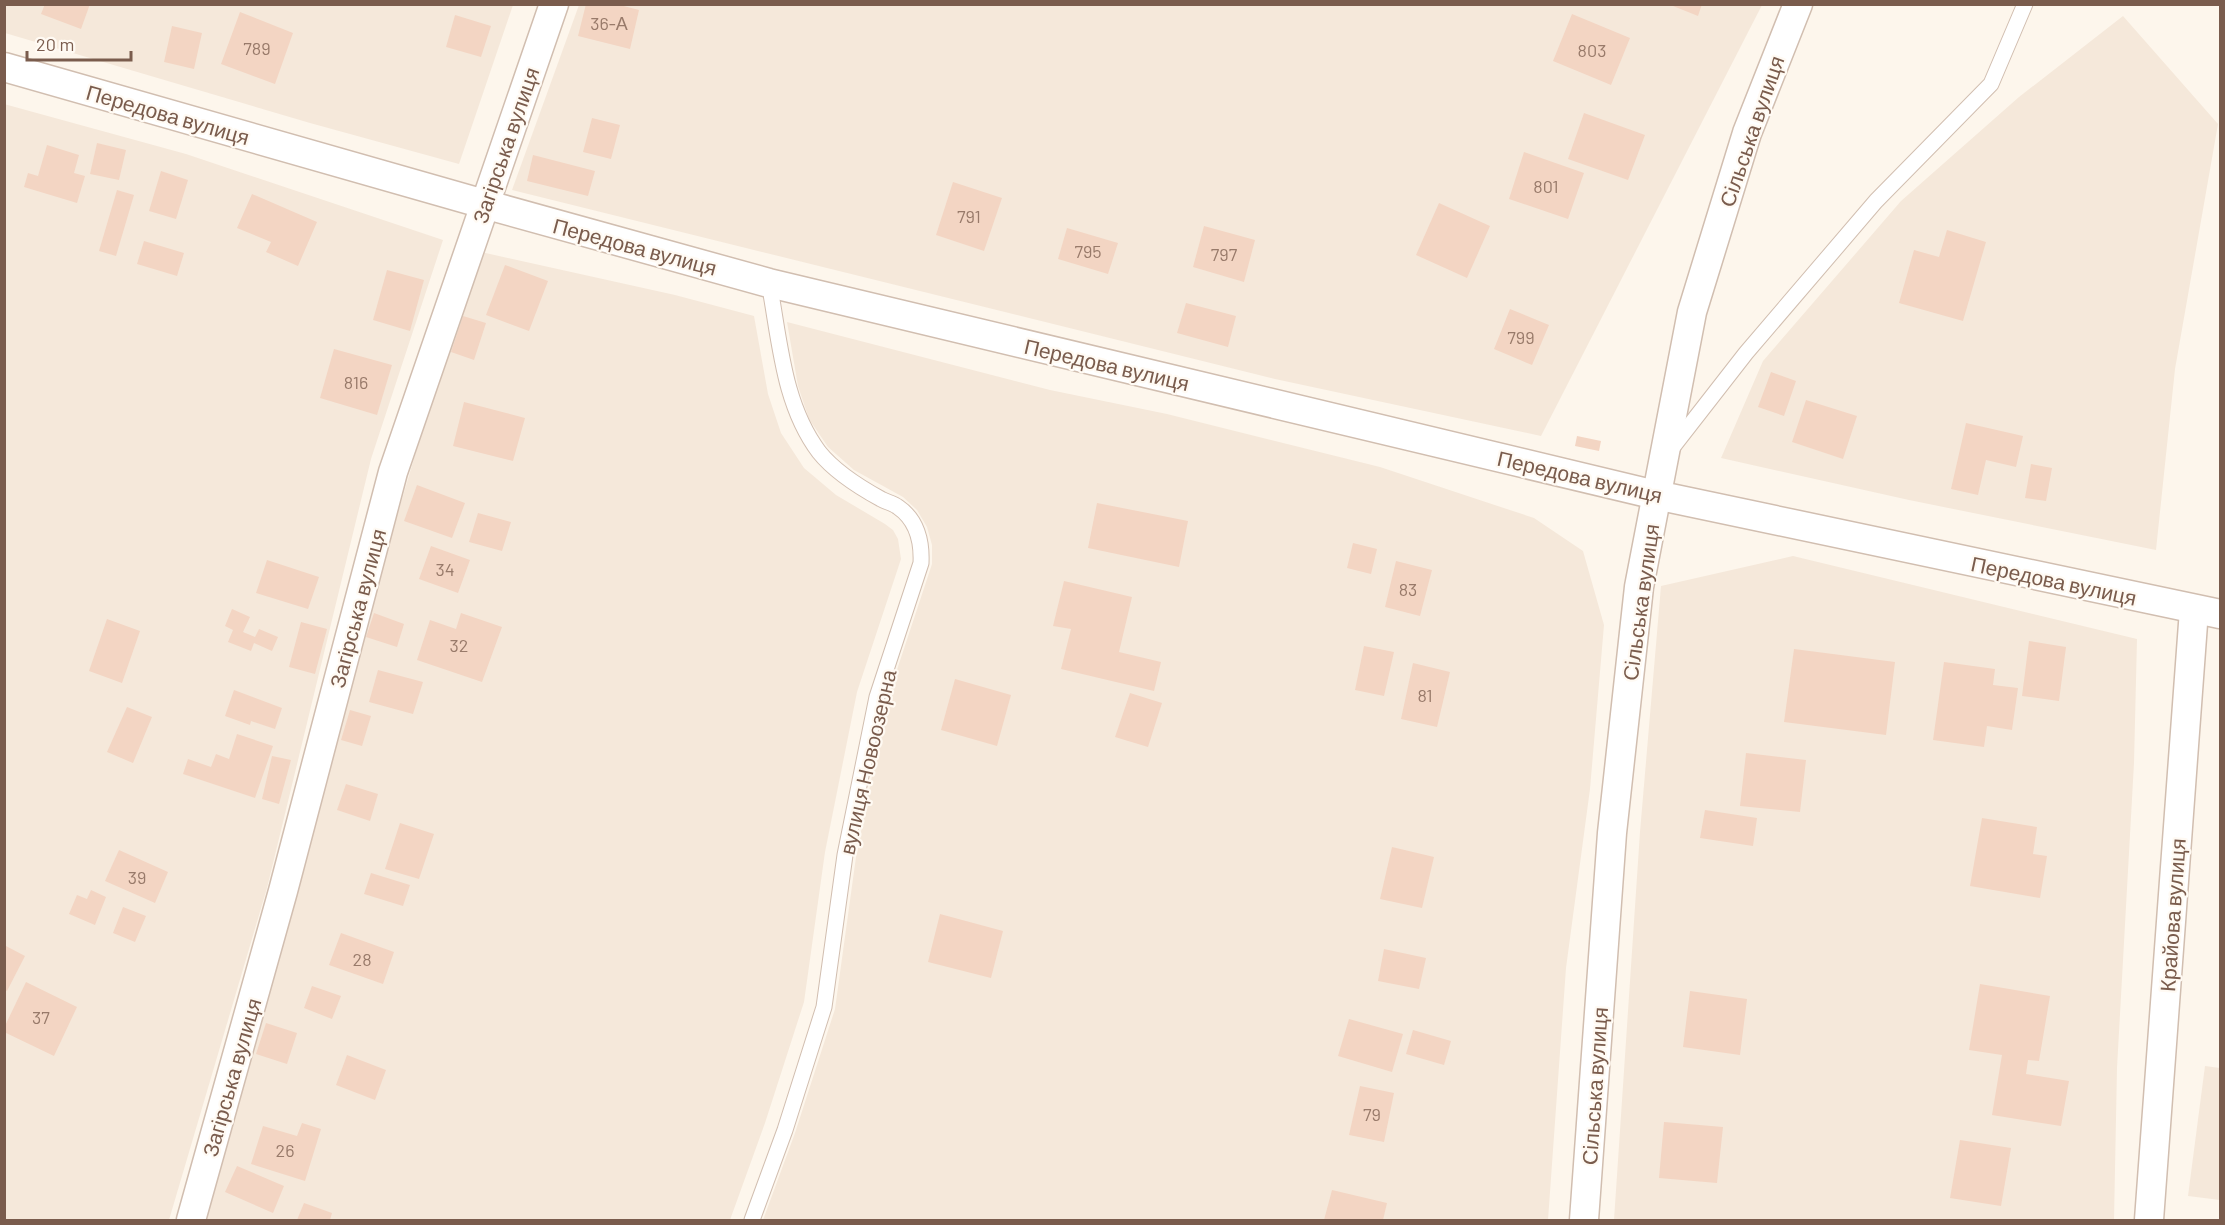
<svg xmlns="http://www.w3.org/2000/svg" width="2225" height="1225" viewBox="0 0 2225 1225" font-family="Barlow,sans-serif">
  <rect width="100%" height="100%" fill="#fdf6ec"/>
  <g fill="#f5e8da">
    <polygon points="4,5 513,5 459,164 310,123 5,33"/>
    <polygon points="579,5 1762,5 1541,436 1275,379 512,190"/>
    <polygon points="2123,16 2218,124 2175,369 2156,550 1909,500 1721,458 1763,361 1901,201 2019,97"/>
    <polygon points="4,104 186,154 443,240 371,459 267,888 169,1220 5,1220"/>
    <polygon points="481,252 675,295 754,316 768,394 781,433 804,468 836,495 885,524 893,530 898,539 901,559 857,692 825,852 804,1002 765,1123 730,1220 204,1220 364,627 427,415"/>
    <polygon points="787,322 1050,390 1167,414 1380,467 1534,518 1583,551 1604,625 1590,789 1566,968 1548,1220 763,1220 795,1133 835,1009 856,857 887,700 932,564 932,545 927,527 917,510 903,497 854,470 828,447 809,419 798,386"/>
    <polygon points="1793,556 2137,639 2134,763 2117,1068 2114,1220 1614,1220 1640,832 1661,586"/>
    <polygon points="2205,1066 2220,1068 2220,1200 2188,1196"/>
  </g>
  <g fill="#f3d5c3">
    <polygon points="45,4 90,4 81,29 41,14"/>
    <polygon points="586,4 616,4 639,10 630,49 578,36"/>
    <polygon points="1668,4 1702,4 1698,16"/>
    <polygon points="240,12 293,33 275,84 221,64"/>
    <polygon points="1572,14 1630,38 1611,85 1553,61"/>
    <polygon points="455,15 491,26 481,57 446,47"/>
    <polygon points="172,26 202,33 194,69 164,62"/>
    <polygon points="1584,113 1645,135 1628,180 1568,159"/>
    <polygon points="592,118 620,125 611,159 583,152"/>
    <polygon points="97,143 126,150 119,180 90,174"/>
    <polygon points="47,145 79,155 74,173 85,176 77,203 24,187 28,173 38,176"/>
    <polygon points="1524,152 1584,173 1568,219 1509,199"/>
    <polygon points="533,155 595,171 588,196 527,181"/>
    <polygon points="161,171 188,180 176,219 149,211"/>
    <polygon points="953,182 1002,198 984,251 936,235"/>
    <polygon points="117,190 134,195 116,256 99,251"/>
    <polygon points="252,194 317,222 298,266 266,252 271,242 237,228"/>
    <polygon points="1439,203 1490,226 1467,278 1416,255"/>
    <polygon points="1204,226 1255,240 1244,282 1193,267"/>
    <polygon points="1067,228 1118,243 1108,274 1058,259"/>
    <polygon points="1947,230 1986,242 1963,321 1899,303 1914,250 1939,257"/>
    <polygon points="144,241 184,253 177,276 137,264"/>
    <polygon points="505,265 548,281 529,331 486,315"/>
    <polygon points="387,270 424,280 410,331 373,320"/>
    <polygon points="1186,303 1236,316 1228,347 1177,333"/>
    <polygon points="1510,309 1549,325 1532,365 1494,349"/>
    <polygon points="463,316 486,323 474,360 451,352"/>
    <polygon points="334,349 392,365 377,415 320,398"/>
    <polygon points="1771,372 1796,381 1784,416 1758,407"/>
    <polygon points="1806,400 1857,416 1843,459 1792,442"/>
    <polygon points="464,402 525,418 513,461 453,446"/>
    <polygon points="1966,423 2023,436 2016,467 1986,460 1978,495 1951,489"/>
    <polygon points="1577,436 1601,441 1599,451 1575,446"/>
    <polygon points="2031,464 2052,468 2046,501 2025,498"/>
    <polygon points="417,485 465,503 452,538 404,521"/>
    <polygon points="1097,503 1188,521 1179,567 1088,548"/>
    <polygon points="478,513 511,522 502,551 469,542"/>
    <polygon points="1353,543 1377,549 1371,574 1347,568"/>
    <polygon points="431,546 470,560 458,593 419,579"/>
    <polygon points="267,560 319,577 308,609 256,593"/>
    <polygon points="1396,561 1432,570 1420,616 1385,607"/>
    <polygon points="1064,581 1132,597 1119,652 1161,662 1154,691 1061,669 1071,629 1053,626"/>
    <polygon points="232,609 250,617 243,632 255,637 259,629 278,637 272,651 254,643 251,651 228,642 233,630 225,626"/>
    <polygon points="374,613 404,624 397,647 366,637"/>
    <polygon points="461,613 502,627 482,682 417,660 430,620 456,629"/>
    <polygon points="107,619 140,631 122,683 89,671"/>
    <polygon points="301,622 327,629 315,674 289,667"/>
    <polygon points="2029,641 2066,647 2059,701 2022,696"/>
    <polygon points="1364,646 1394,652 1384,696 1355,690"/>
    <polygon points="1794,649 1895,662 1886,735 1784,722"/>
    <polygon points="1944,662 1995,669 1993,685 2018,688 2012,730 1987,726 1984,747 1933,740"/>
    <polygon points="1413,663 1450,672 1437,727 1401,719"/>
    <polygon points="378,670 423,682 413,714 369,702"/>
    <polygon points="955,679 1011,695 997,746 941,730"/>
    <polygon points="234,690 282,708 275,729 251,721 250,725 225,716"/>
    <polygon points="1130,693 1162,703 1148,747 1115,737"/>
    <polygon points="127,707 152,717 133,763 107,752"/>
    <polygon points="350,710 371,716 362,746 341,740"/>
    <polygon points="237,734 273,746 255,798 183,774 188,759 211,767 216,754 229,759"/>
    <polygon points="1746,753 1806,760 1800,812 1740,806"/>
    <polygon points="272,756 291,760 279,804 262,799"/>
    <polygon points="346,784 378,794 370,821 337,810"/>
    <polygon points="1705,810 1757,818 1753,846 1700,838"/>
    <polygon points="1982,818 2037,827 2033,854 2047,856 2040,898 1970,886"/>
    <polygon points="400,823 434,834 419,879 385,869"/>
    <polygon points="1392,847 1434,857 1422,908 1380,899"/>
    <polygon points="119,850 168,872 155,903 105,881"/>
    <polygon points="371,873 410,885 403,906 364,894"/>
    <polygon points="91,890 106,897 95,925 69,914 77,895 87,899"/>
    <polygon points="123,907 146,916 135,942 113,933"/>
    <polygon points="940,914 1003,931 991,978 928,962"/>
    <polygon points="341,933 394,952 383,984 329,965"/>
    <polygon points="4,945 25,956 7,991 4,989"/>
    <polygon points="1384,949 1426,958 1419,989 1378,981"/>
    <polygon points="26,982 77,1007 54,1056 4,1032 4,1028"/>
    <polygon points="1980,984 2050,996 2039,1061 2028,1060 2026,1074 2069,1081 2061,1126 1992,1115 2002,1055 1969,1050"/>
    <polygon points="312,986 341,996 332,1019 304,1008"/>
    <polygon points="1690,991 1747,999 1740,1055 1683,1047"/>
    <polygon points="1349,1019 1403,1034 1392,1072 1338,1056"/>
    <polygon points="266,1023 297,1033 287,1064 256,1054"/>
    <polygon points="1413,1030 1451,1041 1444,1065 1406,1054"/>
    <polygon points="347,1055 386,1070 375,1100 336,1085"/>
    <polygon points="1360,1086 1394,1093 1384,1142 1349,1135"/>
    <polygon points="1664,1122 1723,1127 1717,1183 1659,1178"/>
    <polygon points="302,1123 321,1129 305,1181 251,1164 263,1126 297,1136"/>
    <polygon points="1960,1140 2011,1148 2001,1206 1950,1198"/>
    <polygon points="237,1166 284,1186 273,1213 225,1192"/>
    <polygon points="1332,1190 1387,1203 1383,1220 1324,1220"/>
    <polygon points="304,1203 332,1213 330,1220 297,1220"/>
  </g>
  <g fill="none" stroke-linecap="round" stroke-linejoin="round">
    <g stroke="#d1beb0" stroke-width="17">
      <g id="service">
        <polyline points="1672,448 1746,353 1876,201 1991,84 2025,4"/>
        <path d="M752,1220L785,1130L824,1007L845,855L877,697L921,563C922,541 917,520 898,507C893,503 886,502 881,499C859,487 835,472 819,452C783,404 780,341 769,283"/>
      </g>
    </g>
    <g stroke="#d1beb0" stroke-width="31">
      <g id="minor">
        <polyline points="4,67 484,204 769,283 1656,495 2220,614"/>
        <polyline points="191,1220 283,891 393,472 554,4"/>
        <polyline points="1584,1220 1612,833 1639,587 1692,312 1747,133 1798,4"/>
        <polyline points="2149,1220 2194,610"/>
      </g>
    </g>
    <use href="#service" stroke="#fff" stroke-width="15"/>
    <use href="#minor" stroke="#fff" stroke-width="28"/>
  </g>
  <g text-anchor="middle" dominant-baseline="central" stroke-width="4.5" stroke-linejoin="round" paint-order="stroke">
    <g font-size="18" fill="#987a6a">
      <text x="609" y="23">36-А</text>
      <text x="257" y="48">789</text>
      <text x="1592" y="50">803</text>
      <text x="1546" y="186">801</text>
      <text x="969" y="216">791</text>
      <text x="1088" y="251">795</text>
      <text x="1224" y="254">797</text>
      <text x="1521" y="337">799</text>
      <text x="356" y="382">816</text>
      <text x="445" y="569">34</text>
      <text x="1408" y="589">83</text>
      <text x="459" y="645">32</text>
      <text x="1425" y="695">81</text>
      <text x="137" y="877">39</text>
      <text x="362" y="959">28</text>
      <text x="41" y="1017">37</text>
      <text x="1372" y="1114">79</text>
      <text x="285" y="1150">26</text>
    </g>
    <g font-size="21" fill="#7a5c4d" stroke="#fffaf3">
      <text transform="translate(168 114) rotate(16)">Передова вулиця</text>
      <text transform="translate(1751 131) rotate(-71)">Сільська вулиця</text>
      <text transform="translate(505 145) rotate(-71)">Загірська вулиця</text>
      <text transform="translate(635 246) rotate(15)">Передова вулиця</text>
      <text transform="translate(1107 364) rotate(13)">Передова вулиця</text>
      <text transform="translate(1580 476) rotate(13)">Передова вулиця</text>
      <text transform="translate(2054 580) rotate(12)">Передова вулиця</text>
      <text transform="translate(1640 602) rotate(-82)">Сільська вулиця</text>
      <text transform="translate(357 608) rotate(-75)">Загірська вулиця</text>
      <text transform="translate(867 762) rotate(-77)">вулиця Новоозерна</text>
      <text transform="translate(2172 915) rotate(-86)">Крайова вулиця</text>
      <text transform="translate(231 1077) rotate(-74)">Загірська вулиця</text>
      <text transform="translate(1594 1086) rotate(-86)">Сільська вулиця</text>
    </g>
  </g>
  <rect width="2225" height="1225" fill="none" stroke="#7a5c4d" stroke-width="12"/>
  <path d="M27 51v9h104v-9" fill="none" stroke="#7a5c4d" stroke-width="3"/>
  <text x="36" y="51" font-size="18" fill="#7a5c4d" stroke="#fffaf3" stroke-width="4.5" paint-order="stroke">20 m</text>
</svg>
